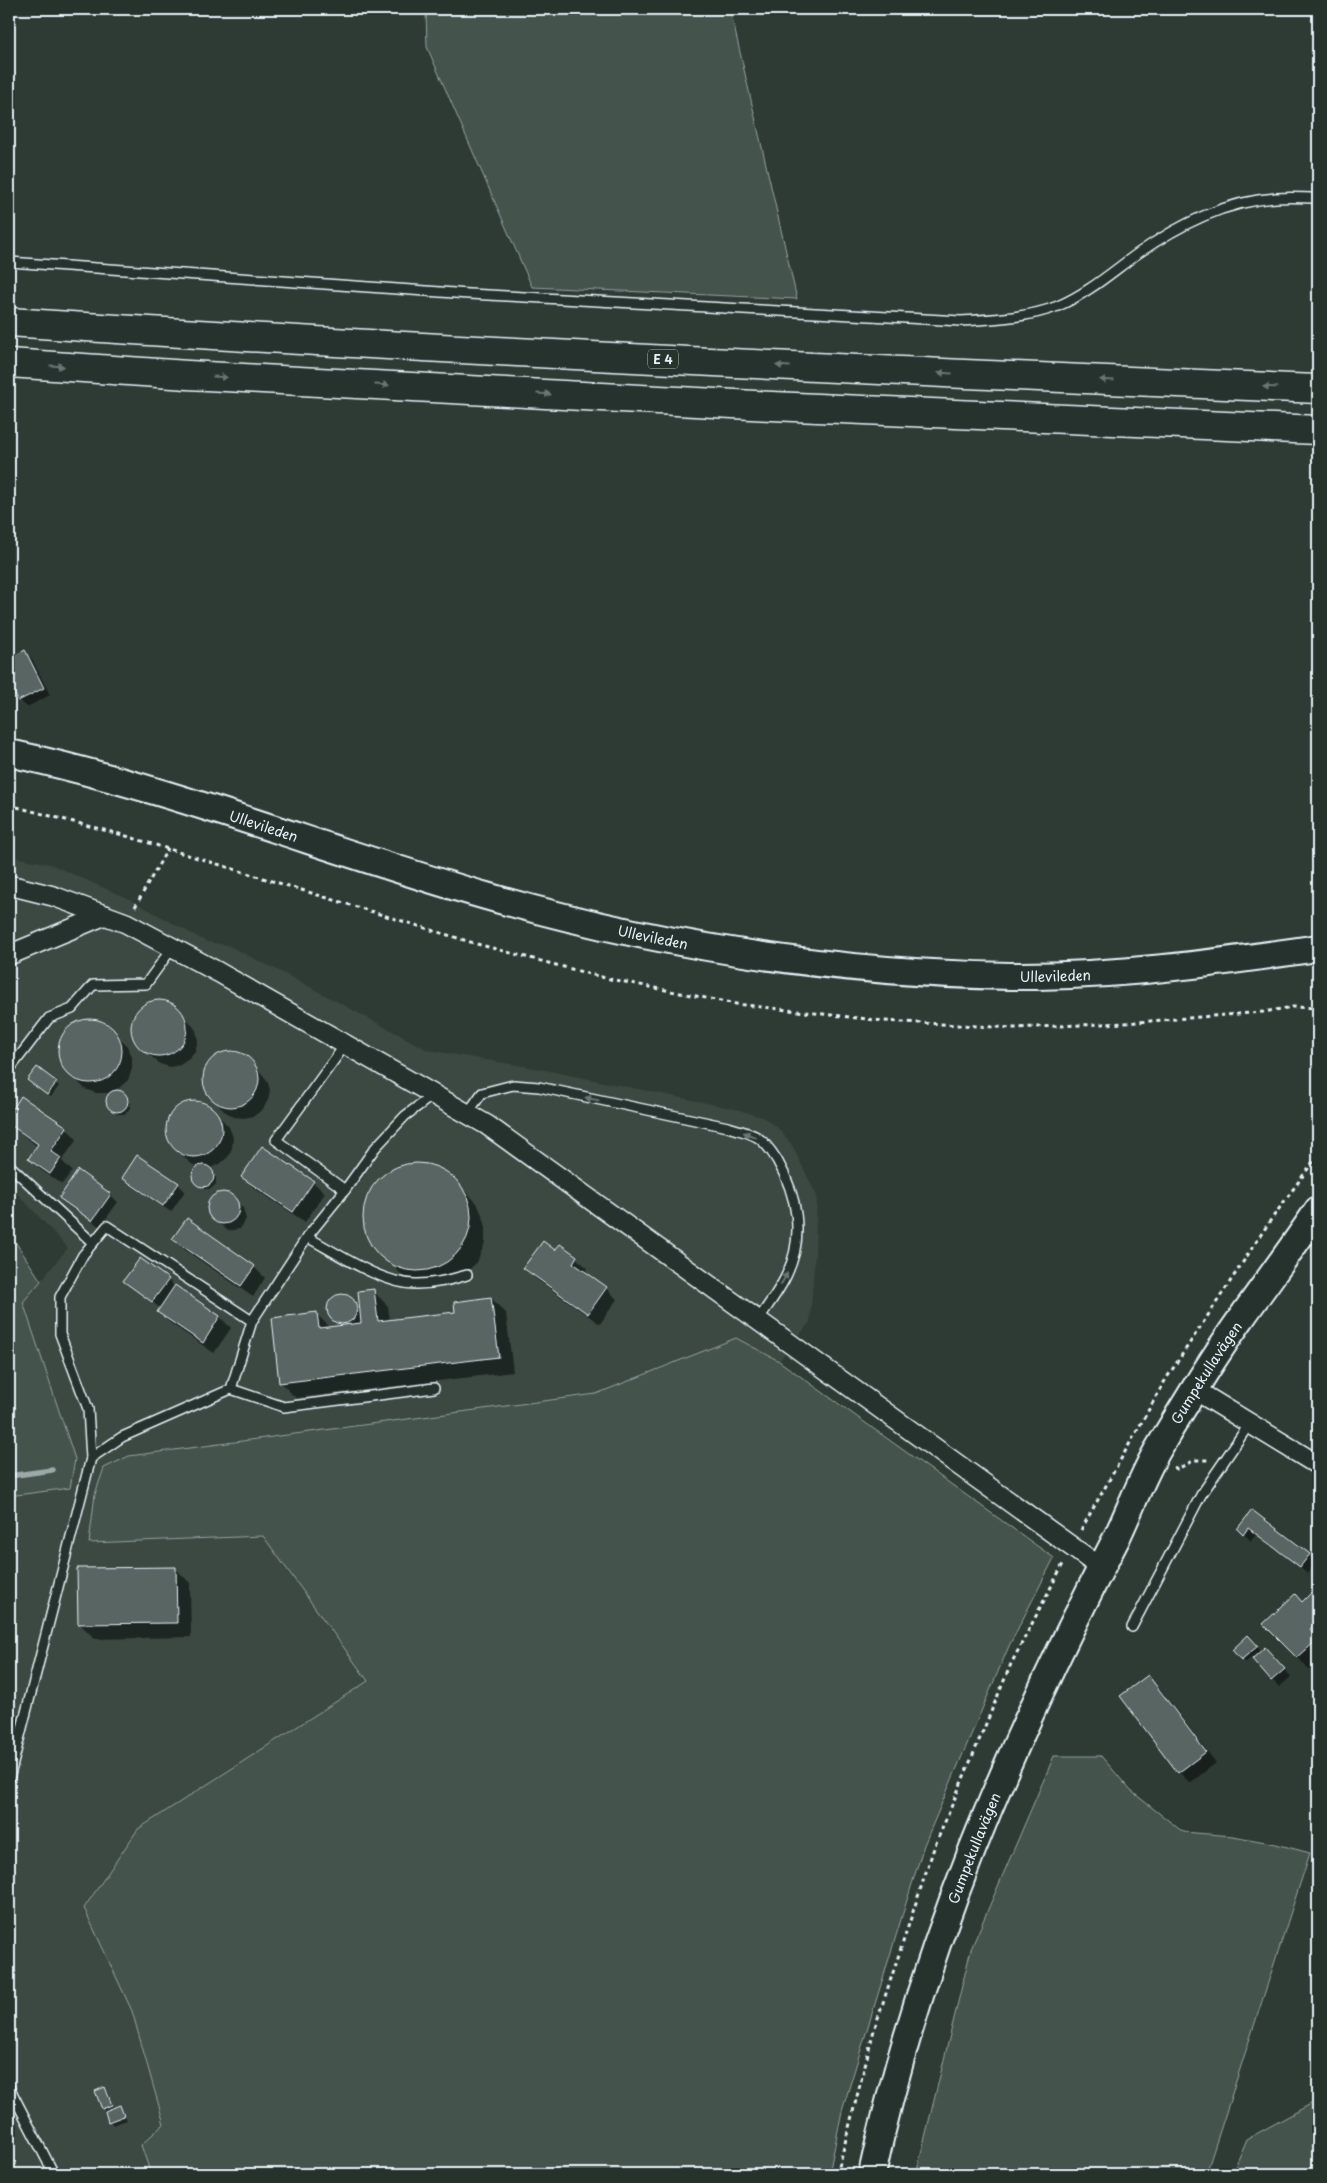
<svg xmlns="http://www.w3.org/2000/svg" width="1327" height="2183" viewBox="0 0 1327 2183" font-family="'Playpen Sans',sans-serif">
  <rect width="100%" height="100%" fill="#2e3b35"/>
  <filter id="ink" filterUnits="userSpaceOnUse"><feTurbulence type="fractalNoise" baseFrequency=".02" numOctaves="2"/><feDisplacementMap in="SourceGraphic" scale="10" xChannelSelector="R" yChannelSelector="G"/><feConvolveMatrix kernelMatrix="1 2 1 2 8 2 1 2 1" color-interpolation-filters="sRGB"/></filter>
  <g filter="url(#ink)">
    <polygon fill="#3b4843" points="9,856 50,864 129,899 207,942 227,945 289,976 428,1050 540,1069 736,1109 762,1117 776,1126 792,1145 817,1196 815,1254 810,1322 779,1361 736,1338 596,1394 129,1456 89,1543 263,1536 369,1681 138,1829 84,1907 132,2011 164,2125 141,2145 151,2174 9,2174 9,1496 70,1488 75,1459 23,1302 68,1248 9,1185"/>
    <g fill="#45524e" stroke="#96a2a3">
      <polygon points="426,9 730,9 797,299 532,287 427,47"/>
      <polygon points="9,1232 41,1281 23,1302 75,1459 70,1488 9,1496"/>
      <polygon points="736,1338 779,1361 1054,1558 1009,1646 924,1845 842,2111 829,2174 151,2174 141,2145 164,2124 132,2011 84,1908 138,1829 368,1681 263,1536 89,1543 95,1494 104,1468 129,1456 596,1394"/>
      <polygon points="1054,1756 1101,1756 1131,1791 1183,1832 1233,1836 1276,1844 1310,1853 1206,2174 916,2174 971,1949"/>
      <polygon points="1318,2100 1318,2174 1232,2174 1247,2139"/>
    </g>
    <g fill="#0007">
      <polygon points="25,652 32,659 50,695 27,707 19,700 9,680 9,660"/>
      <polygon points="160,1001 170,1003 179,1009 196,1030 198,1040 195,1051 189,1059 180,1065 170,1067 160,1064 139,1046 134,1037 132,1027 134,1017 140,1008 149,1002"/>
      <polygon points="84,1021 96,1021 107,1025 127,1046 132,1057 132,1069 128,1080 119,1088 108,1093 96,1093 85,1089 64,1068 60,1057 60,1045 64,1034 73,1025"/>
      <polygon points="229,1052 240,1054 249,1059 267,1080 270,1090 268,1100 263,1109 254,1116 244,1118 234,1117 224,1111 206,1091 204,1081 205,1070 211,1061 219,1055"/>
      <polygon points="32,1083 56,1083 59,1086 51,1097"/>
      <polygon points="113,1092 121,1092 130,1101 130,1108 125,1114 117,1114 108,1104 108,1097"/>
      <polygon points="22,1098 66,1128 77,1139 62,1161 72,1171 62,1184 41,1170 30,1159 38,1147 9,1124 9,1117"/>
      <polygon points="190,1102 200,1103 210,1107 229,1127 233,1137 232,1148 228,1157 220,1164 208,1169 216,1177 216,1184 211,1189 204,1189 194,1180 194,1173 199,1168 190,1163 170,1143 167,1133 167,1123 172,1113 180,1106"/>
      <polygon points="262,1148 313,1182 325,1193 305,1222 254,1188 243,1177"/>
      <polygon points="407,1164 428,1165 447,1173 477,1203 485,1222 485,1243 477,1262 462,1277 422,1284 403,1276 373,1246 365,1227 365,1206 373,1187 388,1172"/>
      <polygon points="124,1178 178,1184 185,1191 171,1212 131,1185"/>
      <polygon points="226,1194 243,1208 246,1219 240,1229 228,1231 211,1217 209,1206 215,1196"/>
      <polygon points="110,1195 118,1202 100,1227 60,1197"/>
      <polygon points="187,1220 254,1267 265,1278 253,1297 185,1250 174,1238"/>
      <polygon points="560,1245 588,1268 585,1273 606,1288 617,1299 600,1324 536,1279 525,1268 556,1252"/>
      <polygon points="168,1280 176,1288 220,1317 231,1328 214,1353 170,1323 158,1311 160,1308 125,1281"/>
      <polygon points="373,1291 388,1306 390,1321 457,1313 491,1298 506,1313 513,1372 296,1398 281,1383 316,1314 331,1328 343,1327 330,1316 328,1305 335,1297 346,1295 361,1308"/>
      <polygon points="1252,1511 1316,1562 1308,1573 1256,1534 1251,1541 1239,1529"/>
      <polygon points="175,1568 190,1583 191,1637 95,1639 80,1624"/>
      <polygon points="1317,1588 1318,1660 1309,1669 1265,1624 1302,1603"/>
      <polygon points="1248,1637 1260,1650 1245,1663 1234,1650"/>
      <polygon points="1273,1656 1291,1677 1279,1687 1253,1659"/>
      <polygon points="1148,1677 1159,1688 1216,1763 1190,1783 1179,1772 1122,1696"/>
      <polygon points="105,2089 108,2092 114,2109 120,2107 127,2120 113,2125 110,2121 103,2108"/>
    </g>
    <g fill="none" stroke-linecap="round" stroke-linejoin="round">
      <polyline stroke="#9da8a9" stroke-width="5.5" points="9,1476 52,1470"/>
    </g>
    <g fill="#596563" stroke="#e8f1f8">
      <polygon points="25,650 44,688 18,701 9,682 9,659"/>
      <circle cx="159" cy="1028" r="28"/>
      <circle cx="90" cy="1051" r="32"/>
      <circle cx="231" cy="1079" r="28"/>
      <polygon points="37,1067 57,1082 47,1095 27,1080"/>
      <circle cx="117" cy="1101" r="11"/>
      <polygon points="21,1096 67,1127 51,1151 61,1158 50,1174 28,1159 38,1144 9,1124 9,1115"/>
      <circle cx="194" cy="1129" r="28"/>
      <polygon points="262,1146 314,1181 293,1212 241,1177"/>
      <polygon points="137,1155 179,1183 163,1206 122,1178"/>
      <circle cx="417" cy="1217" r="54"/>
      <circle cx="203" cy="1176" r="11"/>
      <polygon points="78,1170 111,1194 92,1221 59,1198"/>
      <circle cx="223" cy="1208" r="16"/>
      <polygon points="187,1218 255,1266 241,1286 172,1239"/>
      <polygon points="543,1241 555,1250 560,1244 577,1256 573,1263 607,1287 588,1314 523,1268"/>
      <polygon points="140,1258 169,1279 152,1302 123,1281"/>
      <polygon points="175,1285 220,1316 203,1343 157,1312"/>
      <polygon points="374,1289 378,1321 455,1312 454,1302 491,1297 499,1357 279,1383 272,1318 317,1312 319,1328 361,1323 358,1291"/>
      <circle cx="342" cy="1309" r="15"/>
      <polygon points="1252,1510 1310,1554 1300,1567 1248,1528 1243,1535 1237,1529"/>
      <polygon points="176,1567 177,1623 78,1624 77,1568"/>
      <polygon points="1317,1587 1318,1624 1317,1623 1310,1629 1318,1639 1297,1658 1263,1624 1295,1594 1302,1602"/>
      <polygon points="1248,1635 1258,1646 1241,1660 1232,1650"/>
      <polygon points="1265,1647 1285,1669 1271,1681 1252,1659"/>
      <polygon points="1148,1675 1206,1752 1178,1773 1120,1696"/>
      <polygon points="105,2087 112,2105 102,2109 95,2091"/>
      <polygon points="120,2105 124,2116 108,2122 105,2111"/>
    </g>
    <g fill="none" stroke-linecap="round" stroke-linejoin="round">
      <g stroke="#e8f1f8" stroke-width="12">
        <g id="lane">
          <path d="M9,262L469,294L961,321C993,319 1028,318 1058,306C1087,294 1112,272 1137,254C1179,225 1225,201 1276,198C1290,197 1304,198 1318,198"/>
          <polyline points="9,1070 49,1018 72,1009 93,985 146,984 172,948"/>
          <path d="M467,1114L482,1093L513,1085L539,1087L728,1127C737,1130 748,1132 757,1137C765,1142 772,1152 777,1160C797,1195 805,1236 787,1274C780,1290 768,1305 758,1320"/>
          <polyline points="9,1165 93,1243"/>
          <polyline points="345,1190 276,1140 345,1045"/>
          <polyline points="307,1237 345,1190 375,1148 405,1116 434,1094"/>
          <polyline points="231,1389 284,1407 434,1388"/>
          <polyline points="91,1458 88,1409 60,1334 60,1297 83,1255 107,1226 252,1321"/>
          <polyline points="1132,1627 1201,1495 1250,1423"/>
          <path d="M9,1779L91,1458L122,1437L231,1389L252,1321L307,1237C337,1253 383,1285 417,1284C435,1284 450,1280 467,1275"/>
          <polyline points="9,2087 54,2174"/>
        </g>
      </g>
      <g stroke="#e8f1f8" stroke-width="22">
        <g id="street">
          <polyline points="9,885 53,896 126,923 218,972 487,1125 1100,1567"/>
          <polyline points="9,955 105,915"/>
          <polyline points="1195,1390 1318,1465"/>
        </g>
      </g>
      <g stroke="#e8f1f8" stroke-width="30">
        <g id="secondary">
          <path id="s1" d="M9,753C171,788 326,850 486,896C656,945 833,973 1010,976C1113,977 1216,963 1318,948"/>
          <path id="s2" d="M872,2174C920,1951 1011,1741 1116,1539C1130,1510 1141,1479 1157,1451C1183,1407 1210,1362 1240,1320C1266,1283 1293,1247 1318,1210"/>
        </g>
      </g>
      <g stroke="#e8f1f8" stroke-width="31">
        <g id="highway">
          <path d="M9,322C445,351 882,371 1318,389"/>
          <polyline points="9,363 188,375 772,406 1318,430"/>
        </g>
      </g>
      <g stroke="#e8f1f8" stroke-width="3" stroke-dasharray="4 4" stroke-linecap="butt">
        <polyline points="9,805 123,835 477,944 605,978 736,1004 884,1021 1014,1028 1125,1023 1263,1012 1293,1007 1318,1008"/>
        <polyline points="135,907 168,848"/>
        <polyline points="1174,1467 1177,1469 1195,1460 1210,1460"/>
        <polyline points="1081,1530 1166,1379 1270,1221 1318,1155"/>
        <polyline points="837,2174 874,2030 934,1848 1011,1664 1064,1562"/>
      </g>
      <use href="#lane" stroke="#26332d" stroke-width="9"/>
      <use href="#street" stroke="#26332d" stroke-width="19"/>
      <use href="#secondary" stroke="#26332d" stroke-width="26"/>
      <use href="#highway" stroke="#26332d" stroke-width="28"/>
    </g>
    <defs><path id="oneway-solid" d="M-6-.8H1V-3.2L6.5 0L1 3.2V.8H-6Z" transform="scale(1.25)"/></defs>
    <g fill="#6a7674">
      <use href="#oneway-solid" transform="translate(57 366) rotate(4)"/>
      <use href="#oneway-solid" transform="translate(783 366) rotate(-177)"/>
      <use href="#oneway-solid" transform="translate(945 373) rotate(-177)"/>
      <use href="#oneway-solid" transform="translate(220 377) rotate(3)"/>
      <use href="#oneway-solid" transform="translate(1107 380) rotate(-177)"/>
      <use href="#oneway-solid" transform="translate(382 385) rotate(3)"/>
      <use href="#oneway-solid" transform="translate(1270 387) rotate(-178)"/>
      <use href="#oneway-solid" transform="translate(544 394) rotate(3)"/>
      <use href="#oneway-solid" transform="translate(592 1099) rotate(-168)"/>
      <use href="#oneway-solid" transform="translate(750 1135) rotate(-159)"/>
      <use href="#oneway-solid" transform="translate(784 1279) rotate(-61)"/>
    </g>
  </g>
  <g text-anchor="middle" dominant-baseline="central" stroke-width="4" stroke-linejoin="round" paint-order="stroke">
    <rect fill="#26332d" stroke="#aeb8bb" stroke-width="1" x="648" y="349.5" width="30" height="19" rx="4"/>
    <g font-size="12" font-weight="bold" fill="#e8f1f8">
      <text x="663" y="359">E 4</text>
    </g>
    <g font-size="14" fill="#e8f1f8" stroke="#26332d">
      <text stroke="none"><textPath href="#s1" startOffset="265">Ullevileden</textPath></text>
      <text stroke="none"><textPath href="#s1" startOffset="670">Ullevileden</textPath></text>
      <text stroke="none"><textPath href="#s1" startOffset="1075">Ullevileden</textPath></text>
      <text stroke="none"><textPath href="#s2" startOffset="872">Gumpekullavägen</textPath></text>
      <text stroke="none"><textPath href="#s2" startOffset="342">Gumpekullavägen</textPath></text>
    </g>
  </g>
  <rect width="1327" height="2183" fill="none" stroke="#26332d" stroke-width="30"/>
  <rect x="15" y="15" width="1297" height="2153" fill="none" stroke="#e8f1f8" stroke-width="2" filter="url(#ink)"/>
</svg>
